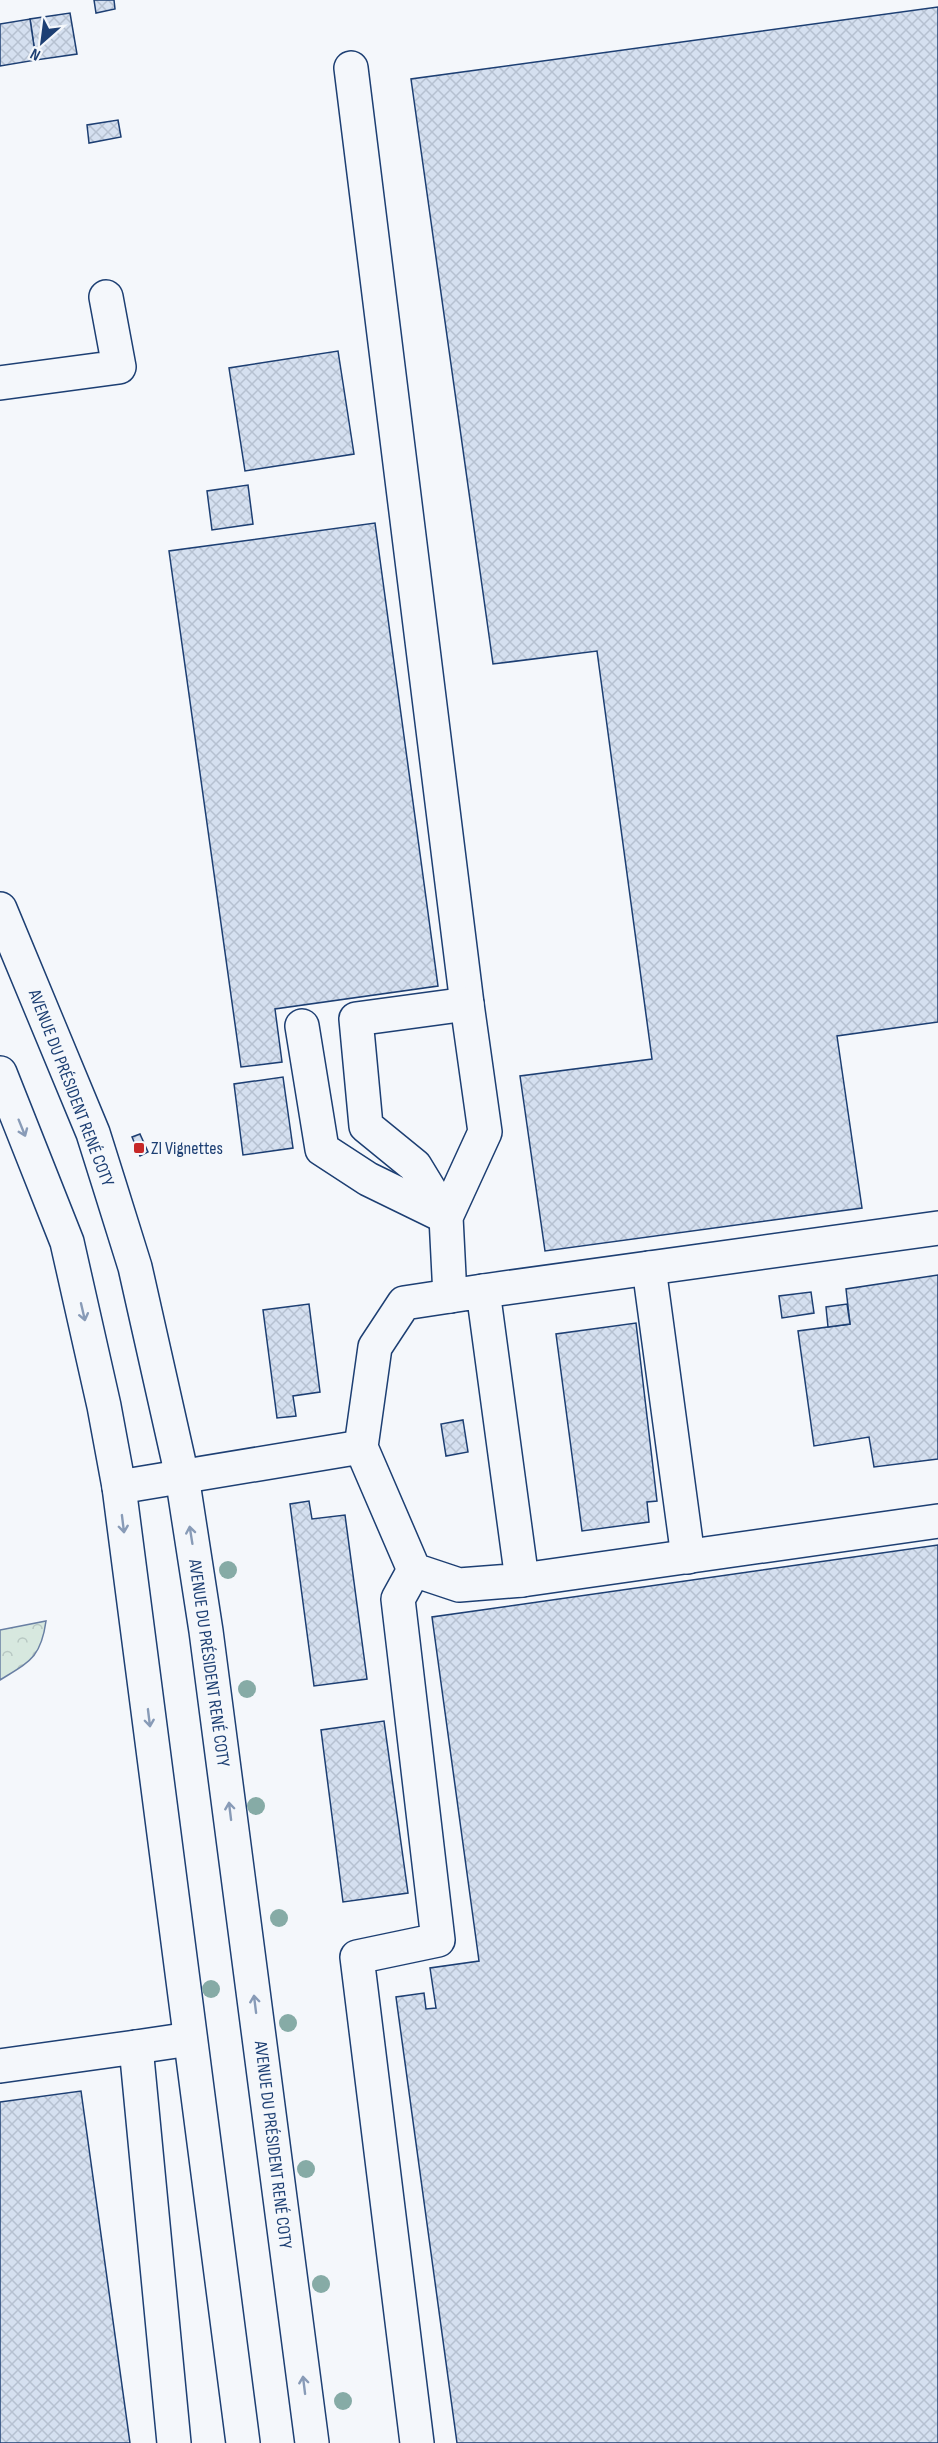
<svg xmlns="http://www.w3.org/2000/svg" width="938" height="2443" viewBox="0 0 938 2443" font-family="'Sofia Sans Condensed',sans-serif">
  <defs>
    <pattern id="forest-crowns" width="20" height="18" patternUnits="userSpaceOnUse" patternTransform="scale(1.5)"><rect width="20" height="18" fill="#d7e8df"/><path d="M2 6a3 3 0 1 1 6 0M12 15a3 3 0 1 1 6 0" fill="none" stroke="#b8c8c3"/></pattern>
    <pattern id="building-cross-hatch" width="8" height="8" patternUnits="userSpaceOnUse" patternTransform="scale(1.5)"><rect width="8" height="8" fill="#d5e0f0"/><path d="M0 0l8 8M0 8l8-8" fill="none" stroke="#b6c1d1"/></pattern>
  </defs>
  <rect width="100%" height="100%" fill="#f4f7fb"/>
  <path fill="url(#forest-crowns)" stroke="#687fa3" stroke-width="1.5" d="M46,1621C41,1658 29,1662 0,1680V1630Z"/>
  <g fill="url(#building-cross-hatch)" stroke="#1d3f73" stroke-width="1.5">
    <polygon points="94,0 114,0 115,9 96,13"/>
    <polygon points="938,7 938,1022 837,1036 862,1208 545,1251 520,1076 652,1059 597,651 493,664 411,79"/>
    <polygon points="70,13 77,54 36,60 30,19"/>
    <polygon points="30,19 36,60 0,66 0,24"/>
    <polygon points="118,120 121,137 89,143 87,125"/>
    <polygon points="338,351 354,454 245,471 229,368"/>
    <polygon points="248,485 253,524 212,530 207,491"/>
    <polygon points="375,523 438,986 275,1009 282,1062 241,1067 169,551"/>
    <polygon points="283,1077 293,1148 243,1155 234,1084"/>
    <polygon points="140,1134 148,1152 140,1156 132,1137"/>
    <polygon points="938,1275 938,1459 874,1467 869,1437 814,1446 798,1331 850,1324 846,1289"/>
    <polygon points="811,1292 814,1313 782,1318 779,1296"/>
    <polygon points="309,1304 320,1392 293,1396 296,1416 277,1418 263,1310"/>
    <polygon points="847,1304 850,1324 828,1327 826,1307"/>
    <polygon points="636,1323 657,1501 647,1502 649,1522 582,1531 556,1334"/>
    <polygon points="463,1420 468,1452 446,1456 441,1424"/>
    <polygon points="309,1501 312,1519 345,1515 367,1679 314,1686 290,1504"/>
    <polygon points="938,1545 938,2443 457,2443 396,1997 424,1993 426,2009 436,2008 430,1968 479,1961 432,1617"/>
    <polygon points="384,1721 408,1893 343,1902 321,1730"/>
    <polygon points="81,2091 130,2443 0,2443 0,2102"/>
  </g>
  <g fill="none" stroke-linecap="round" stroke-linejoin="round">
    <g stroke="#1d3f73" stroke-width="36">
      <g id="minor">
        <polyline points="351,68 467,1004 485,1132 446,1217 450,1296"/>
        <polyline points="0,383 119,367 106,297"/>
        <polyline points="302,1026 322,1149 368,1179 446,1217"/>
        <polyline points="446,1217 415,1166 366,1126 356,1019 467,1004"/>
        <polyline points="649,1268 688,1557"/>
        <polyline points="483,1291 938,1228"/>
        <polyline points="119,1487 361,1447 414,1570 459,1585 522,1580 483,1291 404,1303 375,1347 361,1447"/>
        <polyline points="414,1570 398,1599 438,1940 357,1957 417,2443"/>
        <polyline points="522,1580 938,1521"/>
        <polyline points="136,2047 190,2039"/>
        <polyline points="0,2066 136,2047 174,2443"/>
      </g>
    </g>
    <g stroke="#1d3f73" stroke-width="36">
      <g id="major">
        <polyline points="0,909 93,1133 110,1187 135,1267 182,1476 206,1631 312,2443"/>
        <polyline points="0,1073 67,1242 104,1406 119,1487 243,2443"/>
      </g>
    </g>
    <use href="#minor" stroke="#f4f7fb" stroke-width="33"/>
    <use href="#major" stroke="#f4f7fb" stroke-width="33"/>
  </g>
  <g fill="#86aba6">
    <circle cx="228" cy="1570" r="9"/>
    <circle cx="247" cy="1689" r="9"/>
    <circle cx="256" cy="1806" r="9"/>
    <circle cx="279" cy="1918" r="9"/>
    <circle cx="211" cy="1989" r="9"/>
    <circle cx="288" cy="2023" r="9"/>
    <circle cx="306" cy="2169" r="9"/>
    <circle cx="321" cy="2284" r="9"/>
    <circle cx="343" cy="2401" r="9"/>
  </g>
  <defs><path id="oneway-shaft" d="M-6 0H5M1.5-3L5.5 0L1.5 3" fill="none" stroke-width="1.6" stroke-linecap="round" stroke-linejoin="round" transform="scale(1.5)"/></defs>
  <g stroke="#889bb7">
    <use href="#oneway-shaft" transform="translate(22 1128) rotate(68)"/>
    <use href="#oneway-shaft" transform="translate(83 1312) rotate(77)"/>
    <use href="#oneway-shaft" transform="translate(123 1524) rotate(83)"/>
    <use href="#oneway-shaft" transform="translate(191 1535) rotate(-99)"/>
    <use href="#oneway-shaft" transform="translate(149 1718) rotate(83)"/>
    <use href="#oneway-shaft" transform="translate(230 1811) rotate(-97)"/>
    <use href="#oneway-shaft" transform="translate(255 2004) rotate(-97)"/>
    <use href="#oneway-shaft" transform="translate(304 2385) rotate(-97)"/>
  </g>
  <rect fill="#c62828" stroke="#f4f7fb" stroke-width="2" x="133" y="1142" width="12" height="12" rx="3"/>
  <g text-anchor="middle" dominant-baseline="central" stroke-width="4.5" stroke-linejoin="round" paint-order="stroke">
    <g font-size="18" fill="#1d3f73" stroke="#f4f7fb">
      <text transform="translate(71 1088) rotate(69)">AVENUE DU PRÉSIDENT RENÉ COTY</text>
      <text transform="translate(209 1663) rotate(82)">AVENUE DU PRÉSIDENT RENÉ COTY</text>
      <text transform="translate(273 2145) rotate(83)">AVENUE DU PRÉSIDENT RENÉ COTY</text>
    </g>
    <g font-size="18" fill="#1d3f73" stroke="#f4f7fb" text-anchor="start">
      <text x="151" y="1148">ZI Vignettes</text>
    </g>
  </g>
  <g transform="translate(42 42) rotate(208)" stroke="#f4f7fb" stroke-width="4.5" paint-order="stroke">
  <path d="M0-4.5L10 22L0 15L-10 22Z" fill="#1d3f73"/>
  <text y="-9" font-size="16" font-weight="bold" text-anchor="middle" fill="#1d3f73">N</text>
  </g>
</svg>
